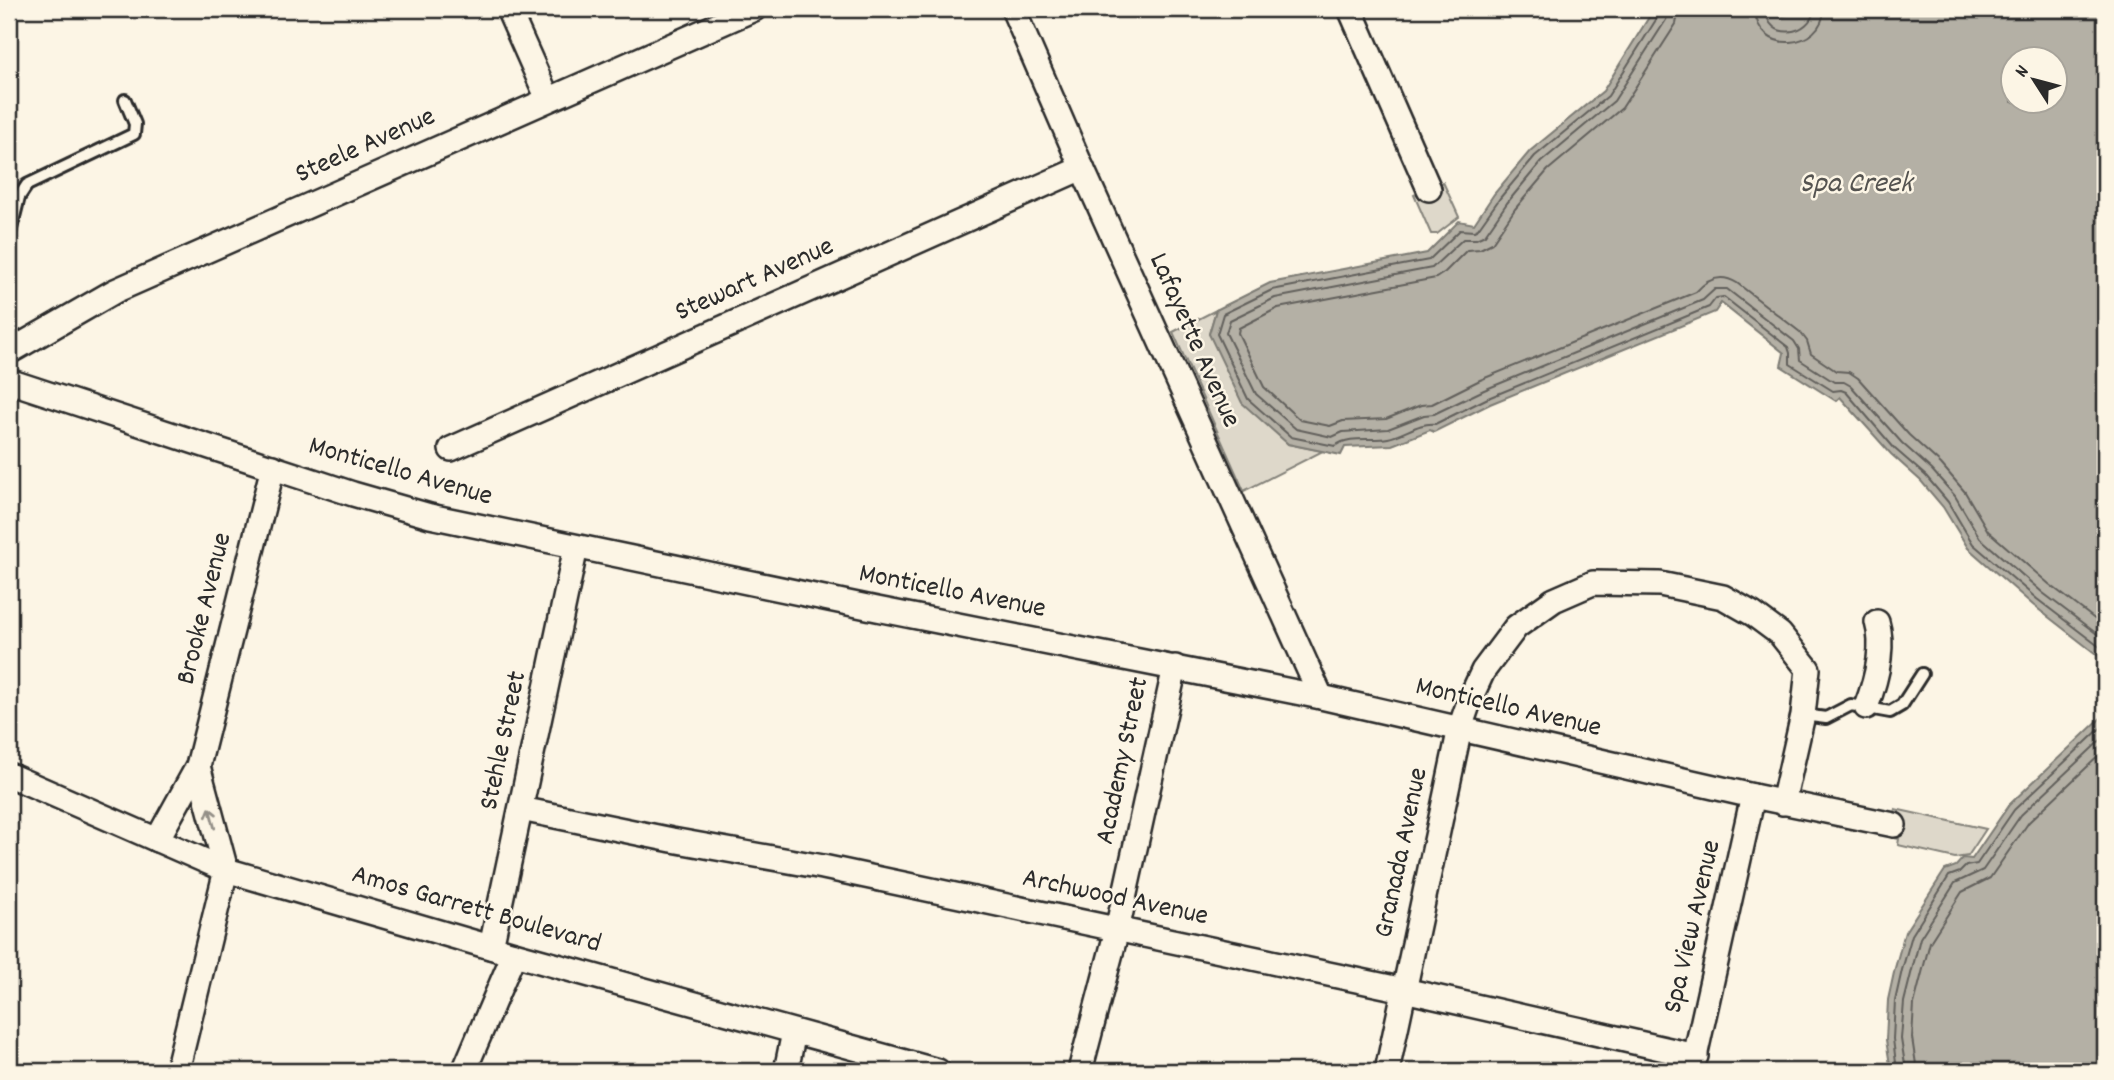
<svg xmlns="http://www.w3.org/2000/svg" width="2114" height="1080" viewBox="0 0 2114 1080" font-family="Dekko,sans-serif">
  <rect width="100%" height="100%" fill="#fcf5e5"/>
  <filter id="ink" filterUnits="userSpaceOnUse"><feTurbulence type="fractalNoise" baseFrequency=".0143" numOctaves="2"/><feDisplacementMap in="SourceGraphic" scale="14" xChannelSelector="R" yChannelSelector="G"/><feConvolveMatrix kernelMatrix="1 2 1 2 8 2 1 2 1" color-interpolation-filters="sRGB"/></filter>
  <g filter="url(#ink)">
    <g fill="#ded8ca" stroke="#84827a" stroke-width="2">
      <polygon points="1443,182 1459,217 1437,234 1431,234 1414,195"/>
      <polygon points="1216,310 1209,334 1288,444 1323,451 1244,491 1173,332"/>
      <polygon points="1895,809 1986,829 1968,856 1955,858 1898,845 1899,839 1889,837"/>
    </g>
    <g fill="#b4b0a5" stroke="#7d7b74" stroke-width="2" fill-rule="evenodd">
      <path d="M1654,9H1781L1783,16L1811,9H2105V661L2033,605L1968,548L1943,507L1921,481L1891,454L1840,397L1836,401L1781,366L1784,353L1721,303L1715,312L1490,404L1434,432L1430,430L1392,445L1345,447L1341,455L1288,444L1242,403L1209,334L1216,310L1270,283L1427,253L1459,221L1474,224L1494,194L1530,151L1603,91ZM2012,60H2054V102H2012Z"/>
      <polygon points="2105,714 2105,1071 1891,1071 1886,1040 1888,1000 1895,968 1905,932 1945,870 1956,866 1963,858 1972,859 2009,805"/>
    </g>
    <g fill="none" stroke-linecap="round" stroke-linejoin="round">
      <g stroke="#62605c" stroke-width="2">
        <path d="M1660,9L1659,15L1608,96L1535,156L1500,198L1478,229L1474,231L1460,230L1429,260L1272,290L1223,314L1217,334L1248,399L1291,437L1335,446C1349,435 1371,441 1388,438C1404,435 1419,422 1435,424L1488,398L1709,307L1716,298L1724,297L1788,347L1790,353V364L1833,391L1841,390L1846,392L1895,449L1926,476L1948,502L1973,544L2037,599L2105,651"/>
        <polyline points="1669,9 1666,20 1614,101 1541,162 1507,203 1485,235 1476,239 1463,239 1432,268 1275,298 1230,320 1226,333 1256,394 1296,429 1332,437 1343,432 1388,429 1424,415 1434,414 1484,390 1703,300 1715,289 1727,289 1794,341 1799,349 1800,360 1834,382 1844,382 1851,386 1902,443 1932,470 1955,496 1980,538 2043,593 2105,640"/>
        <path d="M1679,9L1676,24L1622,108L1548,170L1515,209L1492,243L1480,249L1467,250L1445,272L1436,278L1278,308L1239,328L1238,333L1264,387L1300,420L1330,426L1343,421L1386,419L1421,405L1432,404L1480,380L1696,292C1708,278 1721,273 1737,283L1800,332L1807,341L1811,354L1836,371L1849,372L1858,378L1909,435L1941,464L1965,492L1988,531L2049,584L2105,627"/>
        <path d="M1755,9C1757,57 1823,49 1824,9"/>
        <path d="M1766,9C1767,43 1812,35 1814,9"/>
        <polyline points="1897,1071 1893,1039 1895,1001 1902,970 1912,935 1949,876 1960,872 1966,866 1977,864 2014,810 2105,724"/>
        <polyline points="1906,1071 1901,1039 1904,1002 1920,938 1955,883 1983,870 2021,815 2105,736"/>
        <polyline points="1917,1071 1912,1038 1914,1004 1930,942 1962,892 1990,878 2029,822 2105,750"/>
      </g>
      <g stroke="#2b2b2b" stroke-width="16">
        <g id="service">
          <polyline points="9,237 19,197 27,185 134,134 135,124 125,100"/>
          <polyline points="9,330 19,347"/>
          <polyline points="1803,715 1826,718 1851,705 1890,712 1902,705 1922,674"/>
        </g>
      </g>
      <g stroke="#2b2b2b" stroke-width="28">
        <g id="minor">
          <polyline points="508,9 548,99"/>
          <polyline points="1013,9 1082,168 1321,697"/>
          <polyline points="1350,9 1429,189"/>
          <polyline points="9,352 115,291 754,9"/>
          <polyline points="9,381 353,494 430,516 877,609 1321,697 1753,796 1894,825"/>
          <polyline points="451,449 1082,168"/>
          <path d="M1866,707C1876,681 1885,649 1877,622"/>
          <polyline points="9,775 226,870 514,954 938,1071"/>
          <polyline points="521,809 672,840 823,867 1404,990 1696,1056"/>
          <polyline points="157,840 198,766 273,467"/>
          <polyline points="491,947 576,547"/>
          <polyline points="1692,1070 1753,796"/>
          <polyline points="177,1071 226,870 198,766"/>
          <polyline points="464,1071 514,954"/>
          <polyline points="786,1071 794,1032"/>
          <polyline points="1080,1071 1117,930 1175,667"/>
          <polyline points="1387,1071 1460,728 1470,699 1483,671 1516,627 1554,600 1593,583 1660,584 1723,597 1753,614 1780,634 1808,669 1803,715 1783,803"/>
        </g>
      </g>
      <use href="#service" stroke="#fcf5e5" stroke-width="10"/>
      <use href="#minor" stroke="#fcf5e5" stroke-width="23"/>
    </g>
    <defs><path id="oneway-shaft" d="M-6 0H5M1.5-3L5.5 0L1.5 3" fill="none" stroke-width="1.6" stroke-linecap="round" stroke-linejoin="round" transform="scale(1.75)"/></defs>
    <use stroke="#949088" href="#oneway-shaft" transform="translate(212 818) rotate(-105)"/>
  </g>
  <g text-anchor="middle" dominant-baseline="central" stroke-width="5" stroke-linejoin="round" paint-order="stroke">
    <g font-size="28" fill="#2b2b2b" stroke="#fcf5e5">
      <text transform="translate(366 147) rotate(-24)">Steele Avenue</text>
      <text transform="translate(755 281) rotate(-24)">Stewart Avenue</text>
      <text transform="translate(1193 341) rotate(66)">Lafayette Avenue</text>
      <text transform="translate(400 473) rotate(16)">Monticello Avenue</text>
      <text transform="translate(952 593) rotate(11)">Monticello Avenue</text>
      <text transform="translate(206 609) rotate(-76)">Brooke Avenue</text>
      <text transform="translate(1508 709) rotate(13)">Monticello Avenue</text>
      <text transform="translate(505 741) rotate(-78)">Stehle Street</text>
      <text transform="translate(1124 761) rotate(-78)">Academy Street</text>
      <text transform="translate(1403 853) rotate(-78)">Granada Avenue</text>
      <text transform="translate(1115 899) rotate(12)">Archwood Avenue</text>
      <text transform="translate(476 911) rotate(16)">Amos Garrett Boulevard</text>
      <text transform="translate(1694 927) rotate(-77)">Spa View Avenue</text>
    </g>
    <g font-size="30" font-style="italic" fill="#545350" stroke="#fcf5e5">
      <text x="1856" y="185">Spa Creek</text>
    </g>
  </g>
  <rect width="2114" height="1080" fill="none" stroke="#fcf5e5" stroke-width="35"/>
  <rect x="18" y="18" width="2079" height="1045" fill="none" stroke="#2b2b2b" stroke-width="2.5" filter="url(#ink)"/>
  <g transform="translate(2034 80) rotate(306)"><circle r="33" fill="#fcf5e5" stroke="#a8a49b" stroke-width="2"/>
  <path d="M0-5L12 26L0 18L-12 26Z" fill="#2b2b2b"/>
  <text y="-10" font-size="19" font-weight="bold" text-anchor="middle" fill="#2b2b2b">N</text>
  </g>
</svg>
